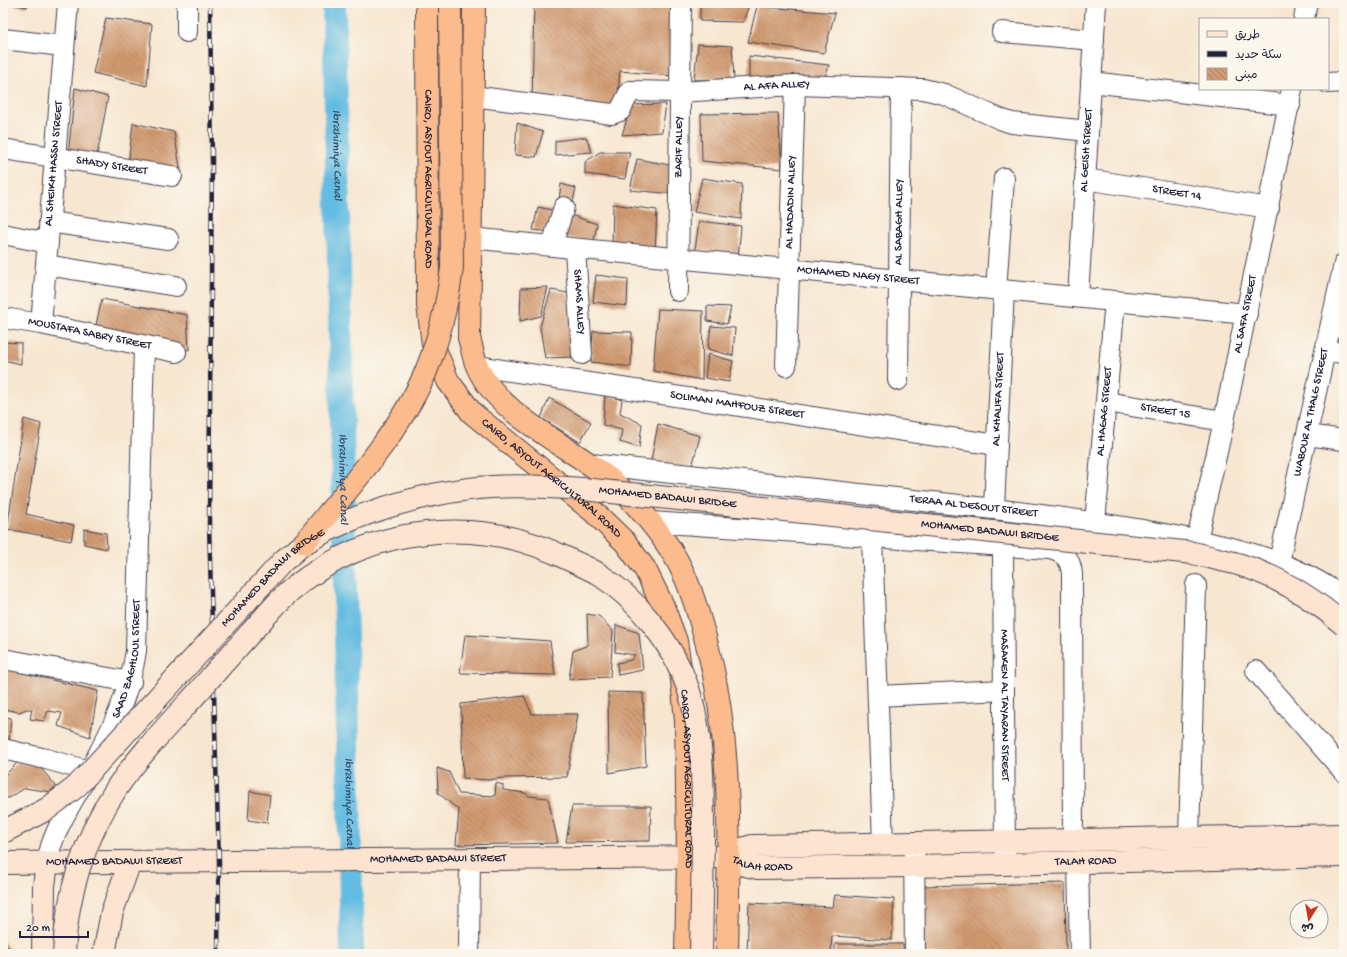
<svg xmlns="http://www.w3.org/2000/svg" width="1347" height="957" viewBox="0 0 1347 957" font-family="'Gochi Hand','Playpen Sans Arabic',sans-serif">
  <defs>
    <pattern id="building-back-hatch" width="6" height="6" patternUnits="userSpaceOnUse"><rect width="6" height="6" fill="#d19a70"/><path d="M-1 5l2 2M0 0l6 6M5-1l2 2" fill="none" stroke="#a97d5d"/></pattern>
  </defs>
  <rect width="100%" height="100%" fill="#fbf7ec"/>
  <filter id="ink" filterUnits="userSpaceOnUse"><feTurbulence type="fractalNoise" baseFrequency=".025" numOctaves="2"/><feDisplacementMap in="SourceGraphic" scale="8" xChannelSelector="R" yChannelSelector="G"/><feConvolveMatrix kernelMatrix="1 2 1 2 8 2 1 2 1" color-interpolation-filters="sRGB"/></filter>
  <filter id="wash" filterUnits="userSpaceOnUse"><feTurbulence type="fractalNoise" baseFrequency=".012" numOctaves="4" result="noise"/><feDisplacementMap in="SourceGraphic" scale="16" xChannelSelector="R" yChannelSelector="G"/><feGaussianBlur stdDeviation="0.9" result="paint"/><feColorMatrix in="noise" values="0 0 0 0 0 0 0 0 0 0 0 0 0 0 0 0 0 1.4 0 .05"/><feComposite in="paint" operator="in"/></filter>
  <g filter="url(#wash)">
    <rect width="100%" height="100%" fill="#f7e6d0"/>
    <g fill="none" stroke-linecap="round" stroke-linejoin="round">
      <path stroke="#63bce1" stroke-width="24" id="s1" d="M334,3L352,954"/>
    </g>
    <g id="blocks">
      <g fill="url(#building-back-hatch)">
        <polygon points="4,3 28,3 27,7"/>
        <polygon points="534,3 672,3 673,76 620,71 617,109 532,102"/>
        <polygon points="700,3 733,3 749,5 743,22 700,21"/>
        <polygon points="757,6 835,13 824,53 748,42"/>
        <polygon points="106,18 152,24 147,86 93,73"/>
        <polygon points="698,44 732,46 734,79 694,80"/>
        <polygon points="749,56 829,65 823,83 749,80"/>
        <polygon points="75,88 108,97 96,161 68,156"/>
        <polygon points="666,104 662,132 622,135 631,105"/>
        <polygon points="778,113 782,169 702,161 701,114"/>
        <polygon points="133,123 174,132 181,173 128,165"/>
        <polygon points="517,123 543,132 536,157 515,155"/>
        <polygon points="586,137 592,152 555,155 555,141"/>
        <polygon points="600,152 630,152 625,179 585,174 585,162"/>
        <polygon points="637,159 675,166 675,194 630,190"/>
        <polygon points="702,178 742,184 741,219 694,212"/>
        <polygon points="561,184 576,188 573,201 559,200"/>
        <polygon points="613,204 657,210 655,252 612,246"/>
        <polygon points="538,207 557,211 554,232 533,230"/>
        <polygon points="565,213 597,224 594,240 559,237"/>
        <polygon points="699,221 741,226 738,259 695,250"/>
        <polygon points="596,275 628,279 627,306 593,302"/>
        <polygon points="548,287 541,316 520,321 521,288"/>
        <polygon points="551,290 568,293 576,357 545,358 540,327"/>
        <polygon points="102,299 187,315 189,350 95,329"/>
        <polygon points="707,306 731,307 727,324 707,321"/>
        <polygon points="658,309 703,311 702,380 653,371"/>
        <polygon points="711,326 735,328 733,356 708,349"/>
        <polygon points="593,331 632,332 631,367 591,362"/>
        <polygon points="3,342 21,343 21,364 3,360"/>
        <polygon points="708,354 733,361 729,382 705,378"/>
        <polygon points="605,394 622,400 620,413 642,424 639,448 620,442 622,430 603,425"/>
        <polygon points="549,398 591,422 580,442 541,418"/>
        <polygon points="24,419 41,424 26,514 74,525 71,541 7,529"/>
        <polygon points="658,424 700,436 691,471 651,461"/>
        <polygon points="84,529 106,533 107,549 84,544"/>
        <polygon points="587,614 599,616 613,631 610,677 569,679 573,651 588,645"/>
        <polygon points="616,625 639,633 643,670 618,675 617,663 631,660 635,655 615,652"/>
        <polygon points="465,635 550,641 555,675 460,673"/>
        <polygon points="3,668 98,691 90,737 58,726 62,713 48,711 44,721 30,719 32,709 27,709 19,712 3,709"/>
        <polygon points="608,692 643,693 646,766 609,773"/>
        <polygon points="524,696 532,714 578,714 567,777 503,778 488,780 463,778 461,704"/>
        <polygon points="3,716 11,718 9,740 3,744"/>
        <polygon points="18,762 39,766 56,786 50,792 25,788 9,798 3,797 3,777"/>
        <polygon points="437,768 449,772 459,794 495,796 496,783 503,785 503,790 525,793 529,796 548,798 558,843 456,845 459,810 438,793"/>
        <polygon points="250,791 270,795 267,823 248,820"/>
        <polygon points="572,806 651,806 650,841 566,842"/>
        <polygon points="1065,883 1066,954 923,954 922,886"/>
        <polygon points="835,895 894,899 892,940 832,936 831,954 747,954 749,903 833,907"/>
        <polygon points="3,941 12,954 3,954"/>
        <rect x="835" y="944" width="68" height="10"/>
      </g>
    </g>
  </g>
  <g filter="url(#ink)">
    <use href="#blocks" fill-opacity="0" stroke="#423f51" stroke-width="1"/>
    <g fill="none" stroke-linecap="round" stroke-linejoin="round">
      <g stroke="#423f51" stroke-width="22">
        <g id="minor">
          <polyline points="1304,19 1307,3"/>
          <polyline points="187,32 187,3"/>
          <polyline points="1002,32 1094,40"/>
          <polyline points="3,39 63,46"/>
          <polyline points="1091,82 1290,105"/>
          <polyline points="1328,83 1344,82"/>
          <path id="s2" d="M472,96L612,114L620,111L630,91L679,92L795,85L923,89L944,94L1000,119L1012,123L1088,131"/>
          <path id="s3" d="M3,149L172,176"/>
          <path id="s4" d="M1085,179L1269,208"/>
          <polyline points="49,222 168,239"/>
          <polyline points="3,234 48,243"/>
          <path id="s5" d="M470,238L1247,314"/>
          <polyline points="552,245 564,207"/>
          <path id="s6" d="M575,249L582,354"/>
          <polyline points="46,265 176,286"/>
          <polyline points="996,290 1004,178"/>
          <path id="s7" d="M678,291L681,3"/>
          <path id="s8" d="M1078,297L1096,3"/>
          <path id="s9" d="M3,318L41,324L176,352"/>
          <path id="s10" d="M41,324L68,3"/>
          <polyline points="1326,351 1344,353"/>
          <path id="s11" d="M477,366L997,445"/>
          <path id="s12" d="M786,366L795,85"/>
          <path id="s13" d="M898,380L901,88"/>
          <path id="s14" d="M1106,402L1224,421"/>
          <polyline points="1307,435 1344,440"/>
          <path id="s15" d="M591,464C699,476 806,488 914,500C989,508 1063,517 1137,529C1209,542 1284,553 1344,598"/>
          <path id="s16" d="M994,508L1004,290"/>
          <path d="M651,522L1050,549C1064,553 1071,559 1072,574L1073,841"/>
          <path id="s17" d="M1095,522L1115,301"/>
          <polyline points="872,537 883,844"/>
          <path id="s18" d="M1197,540L1224,421L1292,89"/>
          <path id="s19" d="M1003,546L1005,858"/>
          <path id="s20" d="M1279,562L1344,264"/>
          <polyline points="3,659 131,682"/>
          <polyline points="1256,671 1344,772"/>
          <polyline points="878,696 1004,690"/>
          <polyline points="3,749 46,759 89,771"/>
          <polyline points="1189,838 1196,585"/>
          <polyline points="914,843 915,954"/>
          <path id="s21" d="M47,863C51,836 67,811 80,788C104,744 129,701 136,651L144,347"/>
          <polyline points="1078,863 1080,954"/>
          <polyline points="469,954 470,859"/>
        </g>
      </g>
      <g stroke="#423f51" stroke-width="24">
        <g id="secondary">
          <polyline points="728,857 742,849 752,846 1344,835"/>
          <path id="s22" d="M728,857L741,864L758,868L914,866L1344,856"/>
          <path id="s23" d="M3,863L728,857"/>
          <polyline points="43,954 44,886 47,863"/>
          <polyline points="104,954 112,912 130,862"/>
        </g>
      </g>
      <g stroke="#423f51" stroke-width="24">
        <g id="trunk">
          <path id="s24" d="M427,3L428,305L433,344L448,381L472,413L595,513L625,542L645,569L663,606L676,641L682,680L686,720L688,858L686,954"/>
          <path d="M474,3L469,338C472,347 473,357 477,366C500,420 580,449 622,490C642,511 661,533 675,557C687,577 694,599 700,620C734,728 729,842 727,954"/>
        </g>
      </g>
      <use href="#minor" stroke="#fff" stroke-width="20"/>
      <use href="#secondary" stroke="#fde4d1" stroke-width="22"/>
      <use href="#trunk" stroke="#fbbb8c" stroke-width="22"/>
      <g stroke="#22223b" stroke-width="4.5">
        <polyline id="rail" points="210,3 212,162 209,525 219,862 218,954"/>
      </g>
      <use href="#rail" stroke="#fbf7ec" stroke-width="3" stroke-dasharray="9" stroke-linecap="butt"/>
      <g stroke="#423f51" stroke-width="24" stroke-linecap="butt">
        <g id="secondary-bridge">
          <path id="s25" d="M3,832L47,809L76,787L284,560C291,555 298,547 305,543C355,512 434,490 492,487C523,485 553,487 583,489L1193,553C1208,557 1223,560 1238,564C1277,576 1313,598 1344,625"/>
          <path d="M64,954C66,895 85,836 118,786C142,752 171,722 199,691C217,670 236,649 254,629C266,616 278,601 291,590C370,525 479,513 570,560C579,564 588,568 597,573C637,599 672,642 688,688C704,736 703,790 703,841C702,879 702,916 701,954"/>
        </g>
      </g>
      <g stroke="#423f51" stroke-width="24" stroke-linecap="butt">
        <path id="trunk-bridge" d="M304,543C345,492 397,436 424,376C439,341 447,306 452,268L450,3"/>
      </g>
      <use href="#secondary-bridge" stroke="#fde4d1" stroke-width="22"/>
      <use href="#trunk-bridge" stroke="#fbbb8c" stroke-width="22"/>
    </g>
  </g>
  <g text-anchor="middle" dominant-baseline="central" stroke-width="3" stroke-linejoin="round" paint-order="stroke">
    <g font-size="12" fill="#22223b" stroke="#fbf7ec">
      <text stroke="none"><textPath href="#s2" startOffset="319">AL AFA ALLEY</textPath></text>
      <text stroke="none"><textPath href="#s7" startOffset="144">ZARIF ALLEY</textPath></text>
      <text stroke="none"><textPath href="#s8" startOffset="147">AL GEISH STREET</textPath></text>
      <text stroke="none"><textPath href="#s10" startOffset="161">AL SHEIKH HASSN STREET</textPath></text>
      <text stroke="none"><textPath href="#s3" startOffset="110">SHADY STREET</textPath></text>
      <text stroke="none"><textPath href="#s24" startOffset="176">CAIRO, ASYOUT AGRICULTURAL ROAD</textPath></text>
      <text stroke="none"><textPath href="#s4" startOffset="93">STREET 14</textPath></text>
      <text stroke="none"><textPath href="#s12" startOffset="164">AL HADADIN ALLEY</textPath></text>
      <text stroke="none"><textPath href="#s13" startOffset="158">AL SABAGH ALLEY</textPath></text>
      <text stroke="none"><textPath href="#s5" startOffset="390">MOHAMED NAGY STREET</textPath></text>
      <text stroke="none"><textPath href="#s6" startOffset="53">SHAMS ALLEY</textPath></text>
      <text stroke="none"><textPath href="#s18" startOffset="231">AL SAFA STREET</textPath></text>
      <text stroke="none"><textPath href="#s9" startOffset="88">MOUSTAFA SABRY STREET</textPath></text>
      <text stroke="none"><textPath href="#s16" startOffset="109">AL KHALIFA STREET</textPath></text>
      <text stroke="none"><textPath href="#s11" startOffset="263">SOLIMAN MAHFOUZ STREET</textPath></text>
      <text stroke="none"><textPath href="#s17" startOffset="111">AL HAGAG STREET</textPath></text>
      <text stroke="none"><textPath href="#s14" startOffset="60">STREET 15</textPath></text>
      <text stroke="none"><textPath href="#s20" startOffset="153">WABOUR AL THALG STREET</textPath></text>
      <text stroke="none"><textPath href="#s24" startOffset="524">CAIRO, ASYOUT AGRICULTURAL ROAD</textPath></text>
      <text stroke="none"><textPath href="#s25" startOffset="794">MOHAMED BADAWI BRIDGE</textPath></text>
      <text stroke="none"><textPath href="#s15" startOffset="385">TERAA AL DESOUT STREET</textPath></text>
      <text stroke="none"><textPath href="#s25" startOffset="1118">MOHAMED BADAWI BRIDGE</textPath></text>
      <text stroke="none"><textPath href="#s25" startOffset="374">MOHAMED BADAWI BRIDGE</textPath></text>
      <text stroke="none"><textPath href="#s21" startOffset="222">SAAD ZAGHLOUL STREET</textPath></text>
      <text stroke="none"><textPath href="#s19" startOffset="159">MASAKEN AL TAYARAN STREET</textPath></text>
      <text stroke="none"><textPath href="#s24" startOffset="872">CAIRO, ASYOUT AGRICULTURAL ROAD</textPath></text>
      <text stroke="none"><textPath href="#s23" startOffset="435">MOHAMED BADAWI STREET</textPath></text>
      <text stroke="none"><textPath href="#s23" startOffset="111">MOHAMED BADAWI STREET</textPath></text>
      <text stroke="none"><textPath href="#s22" startOffset="36">TALAH ROAD</textPath></text>
      <text stroke="none"><textPath href="#s22" startOffset="360">TALAH ROAD</textPath></text>
    </g>
    <g font-size="13" font-style="italic" fill="#395875" stroke="#fbf7ec">
      <text stroke="none"><textPath href="#s1" startOffset="152">Ibrahimiya Canal</textPath></text>
      <text stroke="none"><textPath href="#s1" startOffset="476">Ibrahimiya Canal</textPath></text>
      <text stroke="none"><textPath href="#s1" startOffset="800">Ibrahimiya Canal</textPath></text>
    </g>
  </g>
  <rect width="1347" height="957" fill="none" stroke="#fbf7ec" stroke-width="16"/>
  <rect x="1199" y="18" width="130" height="72" fill="#fbf7ec" stroke="#a4a2a5"/>
  <rect x="1207" y="31" width="20" height="6" fill="#fde4d1" stroke="#a4a2a5"/>
  <text x="1235" y="38" font-size="12" fill="#22223b">طريق</text>
  <rect x="1207" y="51" width="20" height="6" fill="#22223b" stroke="#a4a2a5"/>
  <text x="1235" y="58" font-size="12" fill="#22223b">سكة حديد</text>
  <rect x="1207" y="68" width="20" height="12" fill="url(#building-back-hatch)" stroke="#a4a2a5"/>
  <text x="1235" y="78" font-size="12" fill="#22223b">مبنى</text>
  <g transform="translate(1309 919) rotate(191)"><circle r="19" fill="#fbf7ec" stroke="#a4a2a5"/>
  <path d="M0-3L7 15L0 10L-7 15Z" fill="#c8321e"/>
  <text y="-6" font-size="11" font-weight="bold" text-anchor="middle" fill="#22223b">ش</text>
  </g>
  <path d="M20 931v6h68v-6" fill="none" stroke="#22223b" stroke-width="2"/>
  <text x="26" y="931" font-size="12" fill="#22223b" stroke="#fbf7ec" stroke-width="3" paint-order="stroke">20 m</text>
</svg>
